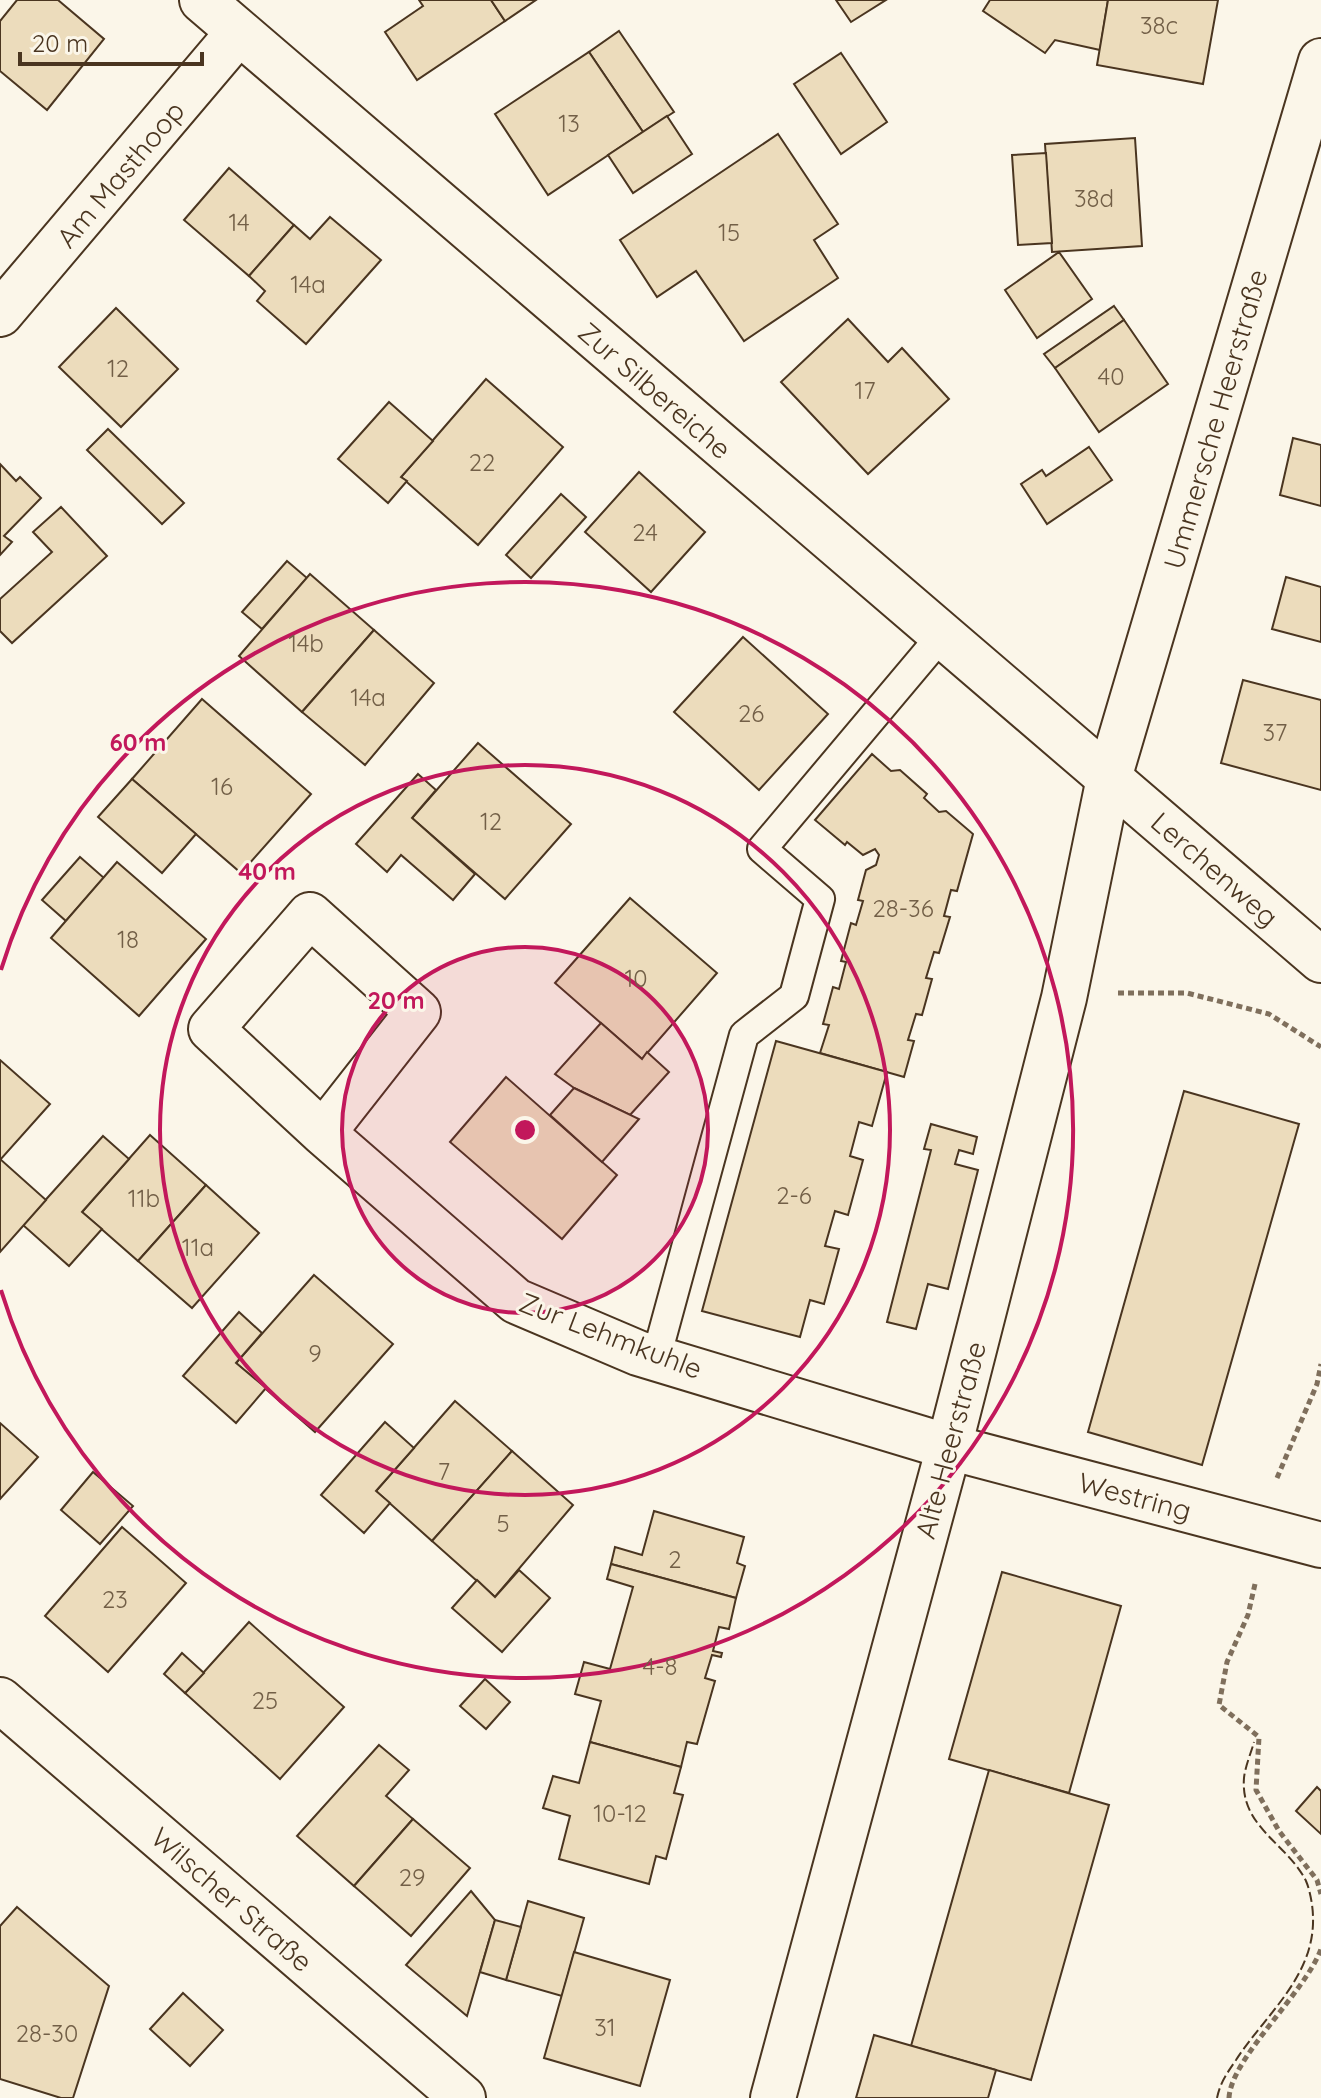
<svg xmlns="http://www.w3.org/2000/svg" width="1321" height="2098" viewBox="0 0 1321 2098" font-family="Quicksand,sans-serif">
  <rect width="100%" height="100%" fill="#fbf6e9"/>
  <g fill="#ecdcbc" stroke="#4a3520" stroke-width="2">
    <polygon points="17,0 58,0 104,39 47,110 0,71 0,21"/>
    <polygon points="419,0 491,0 505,21 417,80 385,32 423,6"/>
    <polygon points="491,0 536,0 505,21"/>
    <polygon points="836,0 886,0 851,22"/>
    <polygon points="990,0 1108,0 1100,50 1055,40 1045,53 983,11"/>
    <polygon points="1108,0 1218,0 1203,84 1097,65"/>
    <polygon points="619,31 674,112 643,132 589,52"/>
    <polygon points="589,52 643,132 548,195 495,114"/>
    <polygon points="841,53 887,122 841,154 794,84"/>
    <polygon points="667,116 692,154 633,193 608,155"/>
    <polygon points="778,134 838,224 814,240 838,278 744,341 696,271 657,297 620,240"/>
    <polygon points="1135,138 1142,246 1052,252 1045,144"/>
    <polygon points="1046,153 1052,243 1018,245 1012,155"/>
    <polygon points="229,168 294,225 249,276 184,220"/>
    <polygon points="330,217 381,260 306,344 257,301 265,291 249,276 294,225 310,239"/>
    <polygon points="1059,252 1092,299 1037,338 1005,290"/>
    <polygon points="1114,306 1124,320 1055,368 1044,354"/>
    <polygon points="116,308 178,369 121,427 59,367"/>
    <polygon points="848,319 888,362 902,348 949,399 868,474 781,382"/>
    <polygon points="1124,320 1168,384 1099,432 1055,368"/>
    <polygon points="486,379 563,447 478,545 401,477"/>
    <polygon points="389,402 433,441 401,477 407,481 388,503 338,459"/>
    <polygon points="108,429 184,503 162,524 87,450"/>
    <polygon points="1293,438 1321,445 1321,506 1280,495"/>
    <polygon points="1089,447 1112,480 1047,524 1021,484 1042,470 1046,476"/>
    <polygon points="0,464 16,481 20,477 41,498 4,536 12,542 0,555"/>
    <polygon points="639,472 705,532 651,592 585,532"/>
    <polygon points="561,494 586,517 531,578 506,555"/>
    <polygon points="61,507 107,556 12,643 0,631 0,599 52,552 33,532"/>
    <polygon points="287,561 307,578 262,629 242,612"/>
    <polygon points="310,574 374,630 302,712 239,656"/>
    <polygon points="1286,577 1321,587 1321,642 1272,629"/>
    <polygon points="374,630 434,683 365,765 302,712"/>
    <polygon points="743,637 828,714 759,790 674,712"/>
    <polygon points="1243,680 1321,700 1321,790 1221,763"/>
    <polygon points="202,699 311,794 241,873 132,779"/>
    <polygon points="478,743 571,824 505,899 412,818"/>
    <polygon points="872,754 891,771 900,770 927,794 924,798 939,812 946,811 973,834 957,891 951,890 944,916 950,917 939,953 934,952 926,978 932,979 922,1015 916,1014 908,1040 914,1041 904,1077 820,1053 829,1025 823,1024 833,987 839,989 846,962 841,961 851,923 856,925 863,901 858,900 866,870 876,865 879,855 875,849 863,855 847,842 845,845 815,820"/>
    <polygon points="418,774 436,790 412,818 475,874 453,900 401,855 387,872 356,844"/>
    <polygon points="132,779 196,834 162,873 98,817"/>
    <polygon points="80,857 104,878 66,921 42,900"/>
    <polygon points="117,862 206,939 139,1016 51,938"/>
    <polygon points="630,898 717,973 642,1059 555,983"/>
    <polygon points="601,1023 642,1059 647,1052 669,1072 630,1115 574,1088 555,1074"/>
    <polygon points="776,1041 887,1072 872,1126 859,1122 850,1156 863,1160 848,1215 835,1211 825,1246 839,1249 824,1304 810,1300 800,1337 702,1311"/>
    <polygon points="0,1060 50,1104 0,1160"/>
    <polygon points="506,1077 617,1175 562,1239 450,1142"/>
    <polygon points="574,1088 639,1119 602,1162 550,1115"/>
    <polygon points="1184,1091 1299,1124 1202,1465 1088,1432"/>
    <polygon points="931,1124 977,1137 973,1154 959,1150 955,1164 978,1170 948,1289 928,1284 916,1329 887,1322 931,1150 924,1149"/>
    <polygon points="150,1135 206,1185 138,1261 82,1212"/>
    <polygon points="103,1136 129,1159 82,1212 102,1229 69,1266 23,1225"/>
    <polygon points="0,1159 46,1200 0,1252"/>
    <polygon points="206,1185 259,1233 192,1308 138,1261"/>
    <polygon points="314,1275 393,1344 315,1432 236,1363"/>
    <polygon points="239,1312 262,1333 236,1363 266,1388 236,1423 183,1376"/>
    <polygon points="455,1401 512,1451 432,1541 376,1491"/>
    <polygon points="385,1422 414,1448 376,1491 390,1503 364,1533 321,1495"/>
    <polygon points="0,1423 38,1457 0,1499"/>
    <polygon points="512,1451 573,1505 495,1597 432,1541"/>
    <polygon points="93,1472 133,1506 100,1544 61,1510"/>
    <polygon points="654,1511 744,1537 737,1563 745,1566 736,1598 611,1564 615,1547 642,1555"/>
    <polygon points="122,1527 186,1583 108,1672 45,1616"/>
    <polygon points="611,1564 736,1598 729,1629 719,1627 713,1651 722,1653 721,1657 712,1655 705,1678 715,1681 697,1744 687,1742 681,1767 590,1742 601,1701 575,1694 584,1662 610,1669 633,1587 607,1579"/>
    <polygon points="519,1570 550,1598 502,1652 452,1608 477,1580 495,1597"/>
    <polygon points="1002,1572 1121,1606 1069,1793 949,1759"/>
    <polygon points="249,1622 344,1707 280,1779 185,1693"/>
    <polygon points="182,1653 204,1673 185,1693 164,1674"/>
    <polygon points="485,1679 510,1702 486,1729 460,1706"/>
    <polygon points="590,1742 681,1767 674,1793 683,1795 666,1859 656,1856 649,1884 559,1859 570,1816 543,1808 553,1776 579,1783"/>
    <polygon points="379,1745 409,1770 386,1796 413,1819 354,1886 297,1836"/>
    <polygon points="989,1770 1109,1805 1031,2080 911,2046"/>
    <polygon points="1317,1787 1321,1791 1321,1834 1296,1811"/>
    <polygon points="413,1819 470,1868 411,1936 354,1886"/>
    <polygon points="471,1891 495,1920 467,2016 406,1965"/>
    <polygon points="528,1901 584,1918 562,1996 506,1980"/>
    <polygon points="17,1907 109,1986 73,2098 61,2098 0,2079 0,1926"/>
    <polygon points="495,1920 521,1927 506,1980 480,1972"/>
    <polygon points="574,1952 670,1980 640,2086 544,2058"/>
    <polygon points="183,1993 223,2030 190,2066 150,2029"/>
    <polygon points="874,2035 996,2070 988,2098 856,2098"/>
  </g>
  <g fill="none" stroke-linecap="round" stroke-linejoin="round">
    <g stroke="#4a3520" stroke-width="32">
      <polyline id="lane" points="656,1358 744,1035 794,996 820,899 762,849 942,635"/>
    </g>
    <g stroke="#4a3520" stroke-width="48">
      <g id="street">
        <polyline points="202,0 1321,960"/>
        <polyline points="0,314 238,33"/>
        <polyline points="323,1133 211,1029 310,915 418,1012 323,1133 516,1301 638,1353 949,1447 1321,1545"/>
        <polyline points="0,1700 463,2098"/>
        <polyline points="773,2098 949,1447 1064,998 1109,778 1321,61"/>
      </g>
    </g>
    <g stroke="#7f6f5c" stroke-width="5" stroke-dasharray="6 4" stroke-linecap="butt">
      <polyline points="1118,993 1187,993 1269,1014 1321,1047"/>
      <polyline points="1277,1478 1317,1384 1321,1364"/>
      <polyline points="1255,1584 1248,1615 1227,1662 1219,1705 1259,1737 1256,1790 1279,1831 1317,1880 1321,1894"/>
      <path d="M1229,2098C1231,2058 1305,1993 1321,1949"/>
    </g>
    <use href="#lane" stroke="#fbf6e9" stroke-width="28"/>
    <use href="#street" stroke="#fbf6e9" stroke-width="44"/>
    <path stroke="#4a3520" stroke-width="2" stroke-dasharray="10 4" stroke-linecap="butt" d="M1217,2098C1220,2083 1227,2073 1236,2060C1266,2014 1315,1976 1313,1917C1313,1907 1310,1890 1306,1881C1287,1843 1240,1827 1244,1778C1245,1767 1251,1753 1254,1742"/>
  </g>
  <circle cx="525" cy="1130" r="183" fill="#c2185b" fill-opacity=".12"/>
  <g fill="none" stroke="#c2185b" stroke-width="4">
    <circle cx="525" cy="1130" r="183"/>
    <circle cx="525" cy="1130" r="365"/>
    <path d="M1 970A548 548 0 1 1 1 1290"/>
  </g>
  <g text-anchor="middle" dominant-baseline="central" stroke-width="6" stroke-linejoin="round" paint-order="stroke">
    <g font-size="24" fill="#725f47">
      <text x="1159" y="25">38c</text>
      <text x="569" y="123">13</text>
      <text x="1094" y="198">38d</text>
      <text x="239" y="222">14</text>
      <text x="729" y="232">15</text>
      <text x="308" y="284">14a</text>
      <text x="118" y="368">12</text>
      <text x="1111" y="376">40</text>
      <text x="865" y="390">17</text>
      <text x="482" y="462">22</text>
      <text x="645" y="532">24</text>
      <text x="306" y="643">14b</text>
      <text x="368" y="697">14a</text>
      <text x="751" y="713">26</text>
      <text x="1275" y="732">37</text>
      <text x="222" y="786">16</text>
      <text x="491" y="821">12</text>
      <text x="903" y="908">28-36</text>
      <text x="128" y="939">18</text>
      <text x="636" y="978">10</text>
      <text x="794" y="1195">2-6</text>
      <text x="144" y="1198">11b</text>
      <text x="198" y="1247">11a</text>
      <text x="315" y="1353">9</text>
      <text x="444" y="1471">7</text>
      <text x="503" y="1523">5</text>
      <text x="675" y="1559">2</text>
      <text x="115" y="1599">23</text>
      <text x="660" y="1666">4-8</text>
      <text x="265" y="1700">25</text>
      <text x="620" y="1813">10-12</text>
      <text x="412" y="1877">29</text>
      <text x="605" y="2027">31</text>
      <text x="47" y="2033">28-30</text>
    </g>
    <g font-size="28" fill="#4a3520" stroke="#fbf6e9">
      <text transform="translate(120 174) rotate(-50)">Am Masthoop</text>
      <text transform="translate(655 390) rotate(41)">Zur Silbereiche</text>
      <text transform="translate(1215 419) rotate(-74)">Ummersche Heerstraße</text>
      <text transform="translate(1215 869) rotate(41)">Lerchenweg</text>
      <text transform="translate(611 1335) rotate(21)">Zur Lehmkuhle</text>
      <text transform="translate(950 1440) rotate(-75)">Alte Heerstraße</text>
      <text transform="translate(1135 1496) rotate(15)">Westring</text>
      <text transform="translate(232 1899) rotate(41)">Wilscher Straße</text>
    </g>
  </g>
  <circle cx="525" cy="1130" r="12" fill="#c2185b" stroke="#fbf6e9" stroke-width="4"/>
  <g font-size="24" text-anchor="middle" font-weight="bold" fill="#c2185b" stroke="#fbf6e9" stroke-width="6" stroke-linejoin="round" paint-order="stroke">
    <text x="138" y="751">60 m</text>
    <text x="267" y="880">40 m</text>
    <text x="396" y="1009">20 m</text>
  </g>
  <path d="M20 52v12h182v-12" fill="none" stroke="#4a3520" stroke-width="4"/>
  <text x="32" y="52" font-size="24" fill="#4a3520" stroke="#fbf6e9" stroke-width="6" paint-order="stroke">20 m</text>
</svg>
